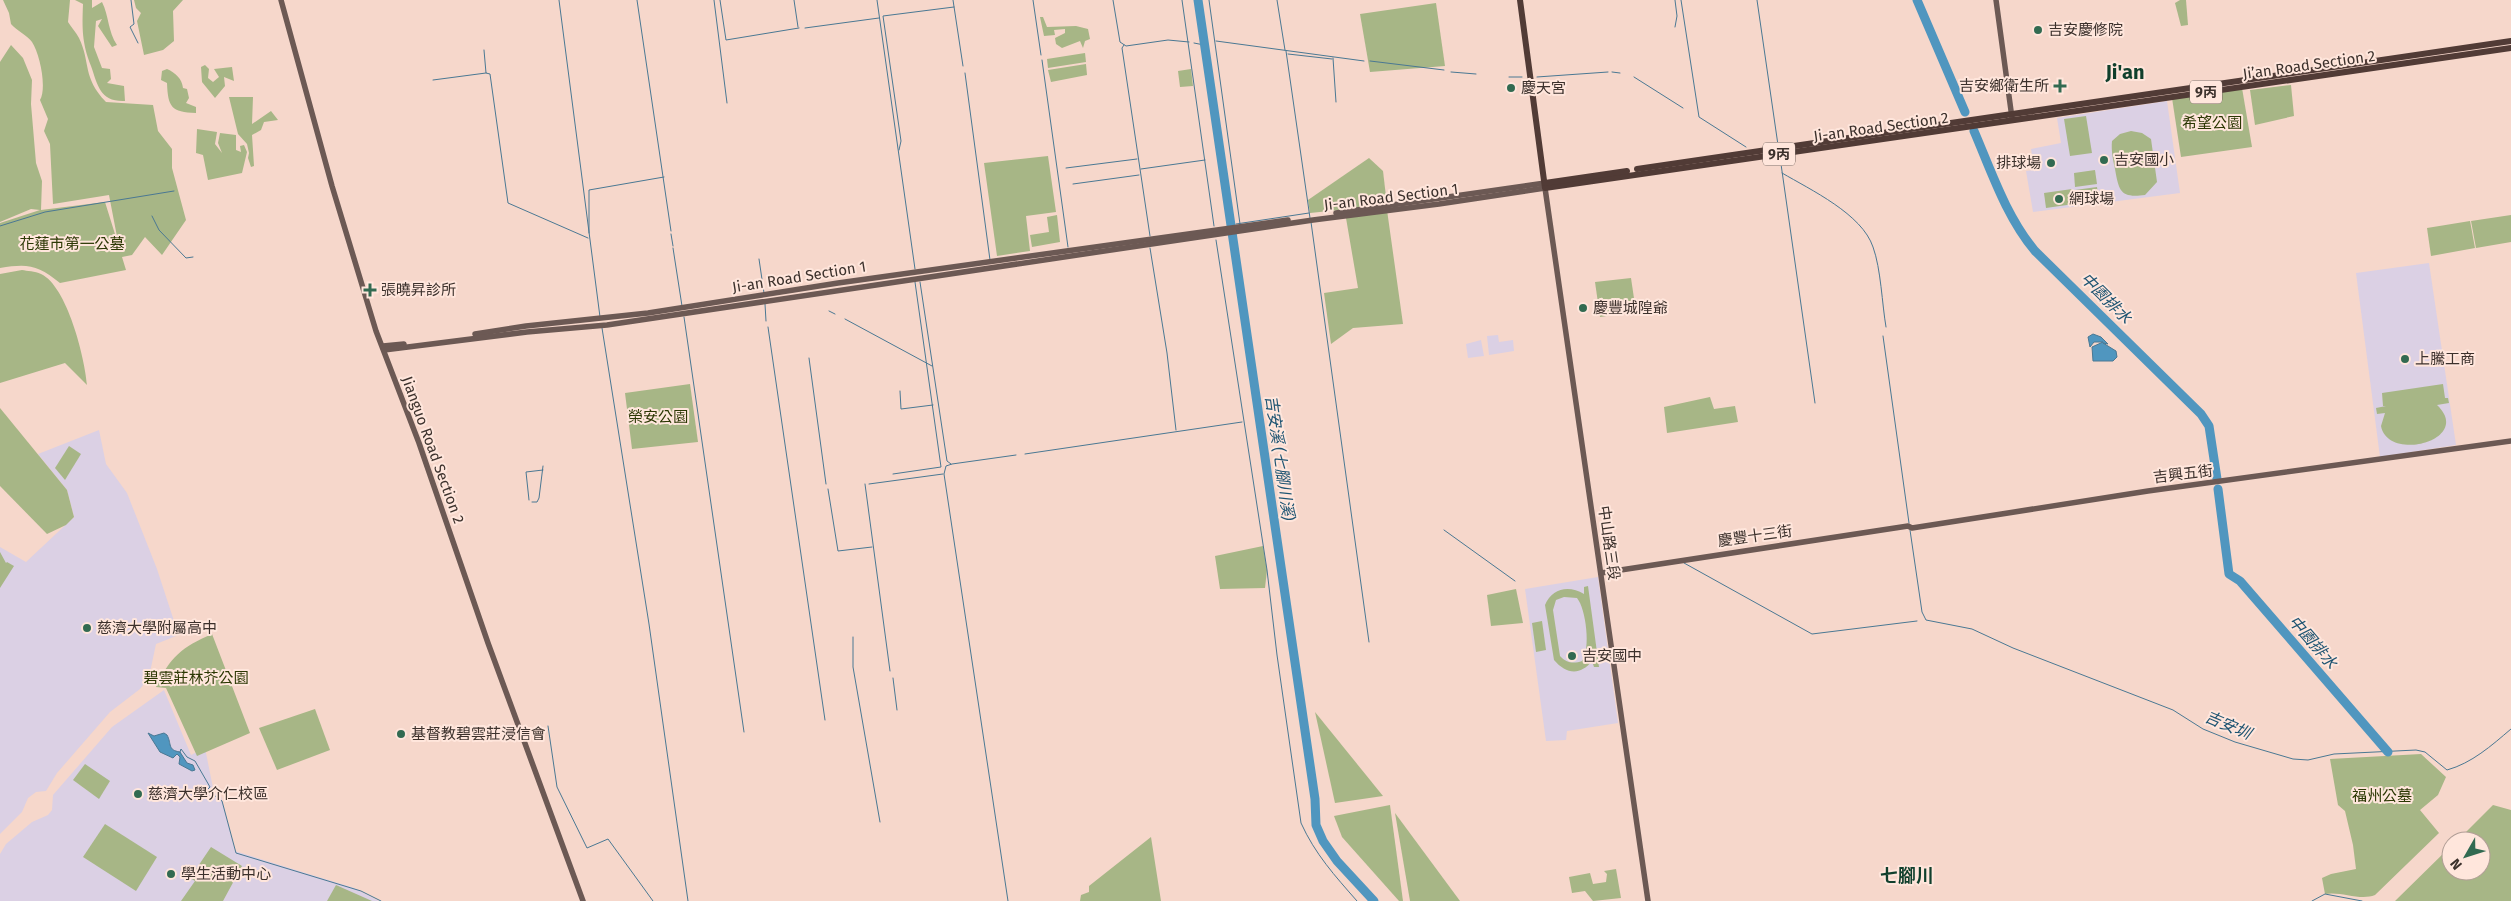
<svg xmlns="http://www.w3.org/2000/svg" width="2511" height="901" viewBox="0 0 2511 901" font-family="'Fira Sans','Noto Sans TC',sans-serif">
  <rect width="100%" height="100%" fill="#f6d7cb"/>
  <g fill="#dbd0e4">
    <polygon points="2167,101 2180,193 2033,212 2026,171 2034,170 2031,149 2061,143 2057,118"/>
    <polygon points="2429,263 2456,445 2380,457 2356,273"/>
    <polygon points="1498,335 1499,342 1513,340 1514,351 1489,355 1487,336"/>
    <polygon points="1481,340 1484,356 1468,358 1466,344"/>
    <polygon points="99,430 106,464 127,493 157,569 174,621 176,636 156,644 149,677 140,689 110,712 57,773 46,791 36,792 28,798 22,812 0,834 0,547 26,562 74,517 67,490 38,454"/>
    <polygon points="1598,577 1618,723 1567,731 1566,740 1546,741 1525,589"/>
    <polygon points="164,690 191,755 205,748 214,793 220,792 235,851 354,888 379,901 0,901 0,854 6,844 32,822 48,815 52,810 53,795 112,727"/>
  </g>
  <g fill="#a7b686" fill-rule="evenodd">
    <path d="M3,0H70L68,22C71,27 76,32 79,38C91,63 82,77 106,102L153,105L158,131L172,149V168L186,220L162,255L145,237L132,255L122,257L126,270L60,283C38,265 28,263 0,268V223L40,210L31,209L0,222V62L11,45L23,58L32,80L31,104L36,163L42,181L41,210L105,202L119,247L109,195L53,204L50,144L44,131L48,119L40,100C47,88 40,54 32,42C28,36 16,30 11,24L9,13Z"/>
    <path d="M75,0H92V8L102,2C109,16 108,32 117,45L112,47L98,26L102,19L96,21L94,47L102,68L110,69L111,79L107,83L124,86L125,101C100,102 98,86 91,66C82,43 82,29 83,4Z"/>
    <polygon points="134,0 183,0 173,11 174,41 163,50 144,55 137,21 141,13 136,8"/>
    <polygon points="2180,0 2186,0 2188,25 2181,26 2175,3"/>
    <polygon points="1436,3 1445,66 1370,72 1360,14"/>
    <polygon points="1040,17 1043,17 1047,27 1076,26 1088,29 1090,39 1085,41 1083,48 1080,41 1062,48 1056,44 1055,38 1065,33 1065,29 1054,30 1055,35 1044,36"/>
    <polygon points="1085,53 1086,62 1048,68 1047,59"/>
    <polygon points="1086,64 1087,75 1051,82 1048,70"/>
    <polygon points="205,65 209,69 208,78 213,82 219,77 214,69 232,67 234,81 224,77 225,86 215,98 202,82 201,67"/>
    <path d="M167,69C176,73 182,79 183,88L187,89L189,98L186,103L196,107V113C171,112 168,107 167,83L161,80L162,71Z"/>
    <polygon points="1191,69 1193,86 1180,87 1178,71"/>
    <polygon points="2291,85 2294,116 2255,125 2250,90"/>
    <polygon points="2242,88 2252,147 2181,157 2172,98"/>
    <polygon points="229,97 253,97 252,124 271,111 278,120 264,122 261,130 252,135 254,166 251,167 248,158 249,153 247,144 238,134"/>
    <polygon points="2086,116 2092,153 2070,156 2064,119"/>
    <polygon points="197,129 217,132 215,144 222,153 218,143 220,133 236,135 236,150 241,152 240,146 244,145 247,152 242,173 208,180 203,155 196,153"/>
    <path d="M2131,131L2142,133L2151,139L2157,182L2145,195C2121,198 2119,192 2115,169C2113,160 2111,150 2112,141L2120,134Z"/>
    <polygon points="1048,156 1056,212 1026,216 1030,251 997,256 984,163"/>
    <polygon points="1369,158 1383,171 1387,205 1310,213 1308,200"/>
    <polygon points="2095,170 2097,184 2075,187 2074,173"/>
    <polygon points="2097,187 2099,200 2076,203 2075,190"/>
    <polygon points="2072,189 2074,204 2046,208 2044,193"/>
    <polygon points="1387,210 1403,324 1353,328 1331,344 1324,293 1358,288 1346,218"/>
    <polygon points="1057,215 1060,242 1032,247 1030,235 1049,232 1047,217"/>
    <polygon points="2511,215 2511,242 2476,248 2471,221"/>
    <polygon points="2470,221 2475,248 2431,256 2427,228"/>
    <path d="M22,270C27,271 35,271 41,274C67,286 85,358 87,385L65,363L0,383V274Z"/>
    <polygon points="1631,278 1636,312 1600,317 1595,282"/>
    <polygon points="690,384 698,442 632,449 625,393"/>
    <path d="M2443,384L2445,398H2448L2449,403L2437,405C2474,440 2388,463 2381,426L2385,413L2377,414L2376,408L2386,406H2383L2382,393Z"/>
    <polygon points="1710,397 1714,409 1735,406 1738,422 1667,433 1664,407"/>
    <polygon points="0,408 67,490 74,517 66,525 47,534 0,486"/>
    <polygon points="69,446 81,454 65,480 55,468"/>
    <polygon points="1263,546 1267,570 1265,588 1220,589 1215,556"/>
    <polygon points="0,552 6,563 7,562 14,566 0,588"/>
    <path d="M1588,586L1599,667H1594L1592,661C1580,676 1566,674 1554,660L1545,605C1552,588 1569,585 1584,594V587ZM1564,597L1577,598C1586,609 1591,649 1582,661C1574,664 1566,663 1560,656L1553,610L1556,600Z"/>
    <polygon points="1516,589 1523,623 1491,626 1487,595"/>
    <polygon points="1542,621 1546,650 1536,652 1532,623"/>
    <path d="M212,634L250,733L197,756L166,688L156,687C170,657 182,647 212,634Z"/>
    <polygon points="315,709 330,750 277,770 259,728"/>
    <polygon points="1315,712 1383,796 1335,803"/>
    <path d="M2421,754L2446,777L2438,795L2420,810L2439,833L2375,895C2360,901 2341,891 2325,894L2322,878L2331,874L2356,869L2353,845L2345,811L2338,805L2330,759Z"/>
    <polygon points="85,764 110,781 99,799 73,780"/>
    <polygon points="1390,805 1403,901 1399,901 1342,837 1334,816"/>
    <polygon points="2493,805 2511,810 2511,901 2395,901 2451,846 2451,871 2481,871 2481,841 2457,841"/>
    <polygon points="1395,813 1460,901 1410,901"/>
    <polygon points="105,824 157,857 136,891 83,857"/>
    <polygon points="1151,837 1161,901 1080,901 1081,895 1089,892 1089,886"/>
    <polygon points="211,847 242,866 223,901 181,901 195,881 190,878"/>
    <polygon points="1616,869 1621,898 1593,901 1585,891 1572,893 1569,877 1590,873 1593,884 1606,882 1607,874 1604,871"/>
    <polygon points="336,885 372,901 327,901"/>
  </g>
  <g fill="#5096bf" stroke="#4a7893">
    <polygon points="2093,334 2101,337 2108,344 2103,343 2116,351 2117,357 2113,361 2093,361 2092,347 2103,342 2094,342 2090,347 2088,337"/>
    <path d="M148,733L154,736L164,733L167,735C172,744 167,750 180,752L187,763L193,765L195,770L192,771L179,764L180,757L177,754L173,758L160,752Z"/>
  </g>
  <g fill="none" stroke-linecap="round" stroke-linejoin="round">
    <g stroke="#4a7893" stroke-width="1">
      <polyline points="131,0 134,24 130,27 138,43"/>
      <polyline points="559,0 600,317"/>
      <polyline points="637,0 671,231"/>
      <polyline points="714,0 727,103"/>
      <polyline points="720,0 726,40 799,28"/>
      <polyline points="794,0 798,27"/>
      <polyline points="877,0 915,269"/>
      <polyline points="953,0 963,66"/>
      <polyline points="1033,0 1041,55"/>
      <polyline points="1113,0 1120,42 1126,46 1168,40 1189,42"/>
      <polyline points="1182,0 1214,226"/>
      <polyline points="1209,0 1240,224"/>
      <polyline points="1277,0 1285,50"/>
      <polyline points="1681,0 1699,117 1746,147"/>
      <polyline points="1757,0 1778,145"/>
      <polyline points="1675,27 1677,16 1675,0"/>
      <polyline points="805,28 879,18"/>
      <polyline points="1204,40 1207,40"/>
      <polyline points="1216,41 1364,61"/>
      <polyline points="1194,43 1204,45"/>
      <polyline points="1124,45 1122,48 1150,236"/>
      <polyline points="484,50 486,73 490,74 508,203 588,238"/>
      <polyline points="1286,51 1310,218"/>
      <polyline points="1288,54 1332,59"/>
      <polyline points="1333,58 1336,102"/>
      <polyline points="1042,60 1068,247"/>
      <polyline points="1370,61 1444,70"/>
      <polyline points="1451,72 1476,74"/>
      <polyline points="1612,72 1620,73"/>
      <polyline points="965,73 990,260"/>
      <polyline points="1509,77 1522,77"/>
      <polyline points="1537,77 1608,72"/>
      <polyline points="1634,77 1683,108"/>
      <polyline points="433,80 486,73"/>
      <polyline points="899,150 901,141 883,16 954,7"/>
      <polyline points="1780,157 1815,403"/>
      <polyline points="1764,158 1772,163"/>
      <polyline points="1066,168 1137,159"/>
      <polyline points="1141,169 1205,160"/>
      <path d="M1782,173C1811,190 1862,214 1873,247C1881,269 1882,304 1886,327"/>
      <polyline points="1073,184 1139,175"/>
      <polyline points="152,216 159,230 186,258 193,257"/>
      <polyline points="1311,222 1369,642"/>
      <polyline points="1236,224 1309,213"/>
      <polyline points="0,226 45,212 174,191"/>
      <polyline points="589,233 589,190 664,177"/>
      <polyline points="671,234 673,246"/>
      <path d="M1216,240L1267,570L1277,655L1301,823C1315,854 1335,876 1357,901"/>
      <polyline points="673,248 682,306"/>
      <polyline points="1150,248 1167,353 1176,430"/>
      <polyline points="759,259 764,293"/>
      <polyline points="920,282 947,461 951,464"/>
      <polyline points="765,304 766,321"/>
      <polyline points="829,311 835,314"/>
      <polyline points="684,317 744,732"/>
      <polyline points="845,319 932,366"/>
      <polyline points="768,327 825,720"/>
      <polyline points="602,328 649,624 688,901"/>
      <polyline points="1883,336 1909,523"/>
      <polyline points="809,358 826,484"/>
      <polyline points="900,391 901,409 933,405"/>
      <polyline points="1025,454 1242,422"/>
      <polyline points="893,474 941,467 915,282"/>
      <polyline points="865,484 890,671"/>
      <polyline points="869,484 943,474"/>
      <polyline points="828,489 838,551 872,547"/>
      <polyline points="529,500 526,472 543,470"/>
      <polyline points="532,502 537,502 539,498 543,466"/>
      <polyline points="1444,530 1515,581"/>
      <path d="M1910,530L1922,612L1926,620L1972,629L2013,648L2173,710L2203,729L2235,742L2293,759L2308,760L2334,754L2416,750L2425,752L2447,770C2472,763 2491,746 2511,729"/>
      <polyline points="1684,563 1812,634 1917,621"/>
      <polyline points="853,637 853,667 880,822"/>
      <polyline points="893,678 897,710"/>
      <polyline points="548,726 557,787 587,848 608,839 653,901"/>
      <polyline points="180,752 181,749 187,757 195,761 210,787 207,790 222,801 236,853 361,891 381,901"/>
      <polyline points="1008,901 944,474 946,466 952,464 1016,455"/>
      <polyline points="2312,901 2325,894 2362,901"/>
    </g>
    <g stroke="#5096bf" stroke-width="9">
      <polyline points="1198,0 1315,799 1316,825 1323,841 1337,861 1374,901"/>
      <polyline points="1917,0 1965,112"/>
      <path d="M1974,131C1992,173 2006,216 2035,251L2201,414L2209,426L2217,479"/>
      <polyline points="2218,489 2229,574 2240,581 2388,752"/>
    </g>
    <g stroke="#6c5954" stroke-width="5.5">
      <polyline points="281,0 332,186 376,331 419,443 488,643 583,901"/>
      <polyline points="1996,0 2012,118"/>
      <polyline points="1336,213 1545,183"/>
      <polyline points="475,334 526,326 648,313 838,283 1288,220"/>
      <polyline points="383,346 404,344"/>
      <polyline points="384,350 527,332 607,325 1313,220 1439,204 1545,188 1648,901"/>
      <polyline points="1601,573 1908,526 1912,528 2148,491 2511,441"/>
    </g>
    <g stroke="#513b36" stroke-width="6">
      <polyline points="1520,0 1545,188 2511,48"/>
      <polyline points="1637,169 2511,41"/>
      <polyline points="1545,183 1627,171"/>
    </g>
  </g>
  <g fill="#326a51" stroke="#ffe6dc" stroke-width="2">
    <circle cx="2038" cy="30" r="5"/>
    <path d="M2057.5 78.5h5v5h5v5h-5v5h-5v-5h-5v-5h5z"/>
    <circle cx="1511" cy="88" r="5"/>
    <circle cx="2104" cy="160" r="5"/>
    <circle cx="2051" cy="163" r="5"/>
    <circle cx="2059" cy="199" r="5"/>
    <path d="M367.5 282.5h5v5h5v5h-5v5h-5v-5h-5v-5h5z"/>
    <circle cx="1583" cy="308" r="5"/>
    <circle cx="2405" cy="359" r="5"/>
    <circle cx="87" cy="628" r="5"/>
    <circle cx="1572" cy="656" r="5"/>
    <circle cx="401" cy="734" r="5"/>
    <circle cx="138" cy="794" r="5"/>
    <circle cx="171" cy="874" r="5"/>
  </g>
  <g text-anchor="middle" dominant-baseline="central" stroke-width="4" stroke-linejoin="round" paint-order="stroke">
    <g fill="#ffe6dc" stroke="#766761" stroke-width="1">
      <rect x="2190" y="80.5" width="32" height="23" rx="4"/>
      <rect x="1763" y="142.5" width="32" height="23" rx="4"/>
    </g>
    <g font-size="14" font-weight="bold" fill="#3c312c">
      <text x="2206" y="92">9丙</text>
      <text x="1779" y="154">9丙</text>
    </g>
    <g font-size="15" fill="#3c312c" stroke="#ffe6dc" text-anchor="start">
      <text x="2048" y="30">吉安慶修院</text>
      <text x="2049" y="86" text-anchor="end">吉安鄉衛生所</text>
      <text x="1521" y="88">慶天宮</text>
      <text x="2114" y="160">吉安國小</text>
      <text x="2041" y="163" text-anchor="end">排球場</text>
      <text x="2069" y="199">網球場</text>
      <text x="381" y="290">張曉昇診所</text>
      <text x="1593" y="308">慶豐城隍爺</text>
      <text x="2415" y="359">上騰工商</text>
      <text x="97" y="628">慈濟大學附屬高中</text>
      <text x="1582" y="656">吉安國中</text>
      <text x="411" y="734">基督教碧雲莊浸信會</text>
      <text x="148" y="794">慈濟大學介仁校區</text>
      <text x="181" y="874">學生活動中心</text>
    </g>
    <g font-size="15" fill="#3c312c" stroke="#ffe6dc">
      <text transform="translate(2309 65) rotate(-8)">Ji’an Road Section 2</text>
      <text transform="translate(1881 127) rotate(-8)">Ji-an Road Section 2</text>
      <text transform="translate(1391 197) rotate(-7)">Ji-an Road Section 1</text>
      <text transform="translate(799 277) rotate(-9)">Ji-an Road Section 1</text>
      <text transform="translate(433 450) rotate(70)">Jianguo Road Section 2</text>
      <text transform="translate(2183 474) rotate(-7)">吉興五街</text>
      <text transform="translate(1755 536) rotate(-8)">慶豐十三街</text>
      <text transform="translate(1609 543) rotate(82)">中山路三段</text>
    </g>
    <g font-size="15" fill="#2c3804" stroke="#ffe6dc">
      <text x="2212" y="123">希望公園</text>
      <text x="72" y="244">花蓮市第一公墓</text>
      <text x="658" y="417">榮安公園</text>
      <text x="196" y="678">碧雲莊林芥公園</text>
      <text x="2382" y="796">福州公墓</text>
    </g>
    <g font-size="16" font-style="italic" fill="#1e5472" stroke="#ffe6dc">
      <text transform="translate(2106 298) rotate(45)">中園排水</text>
      <text transform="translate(1280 458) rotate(82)">吉安溪 (七腳川溪)</text>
      <text transform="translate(2313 642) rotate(49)">中園排水</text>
      <text transform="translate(2228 725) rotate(23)">吉安圳</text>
    </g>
    <g font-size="18" font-weight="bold" fill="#103f2c" stroke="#ffe6dc">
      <text x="1907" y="876">七腳川</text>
    </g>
    <g font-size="20" font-weight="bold" fill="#103f2c" stroke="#ffe6dc">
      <text x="2125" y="72">Ji'an</text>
    </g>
  </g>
  <g transform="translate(2466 856) rotate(231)"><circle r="24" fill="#ffe6dc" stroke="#b19e96"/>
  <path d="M0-4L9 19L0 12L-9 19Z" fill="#326a51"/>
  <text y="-8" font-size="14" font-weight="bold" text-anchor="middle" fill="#3c312c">N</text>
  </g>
</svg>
